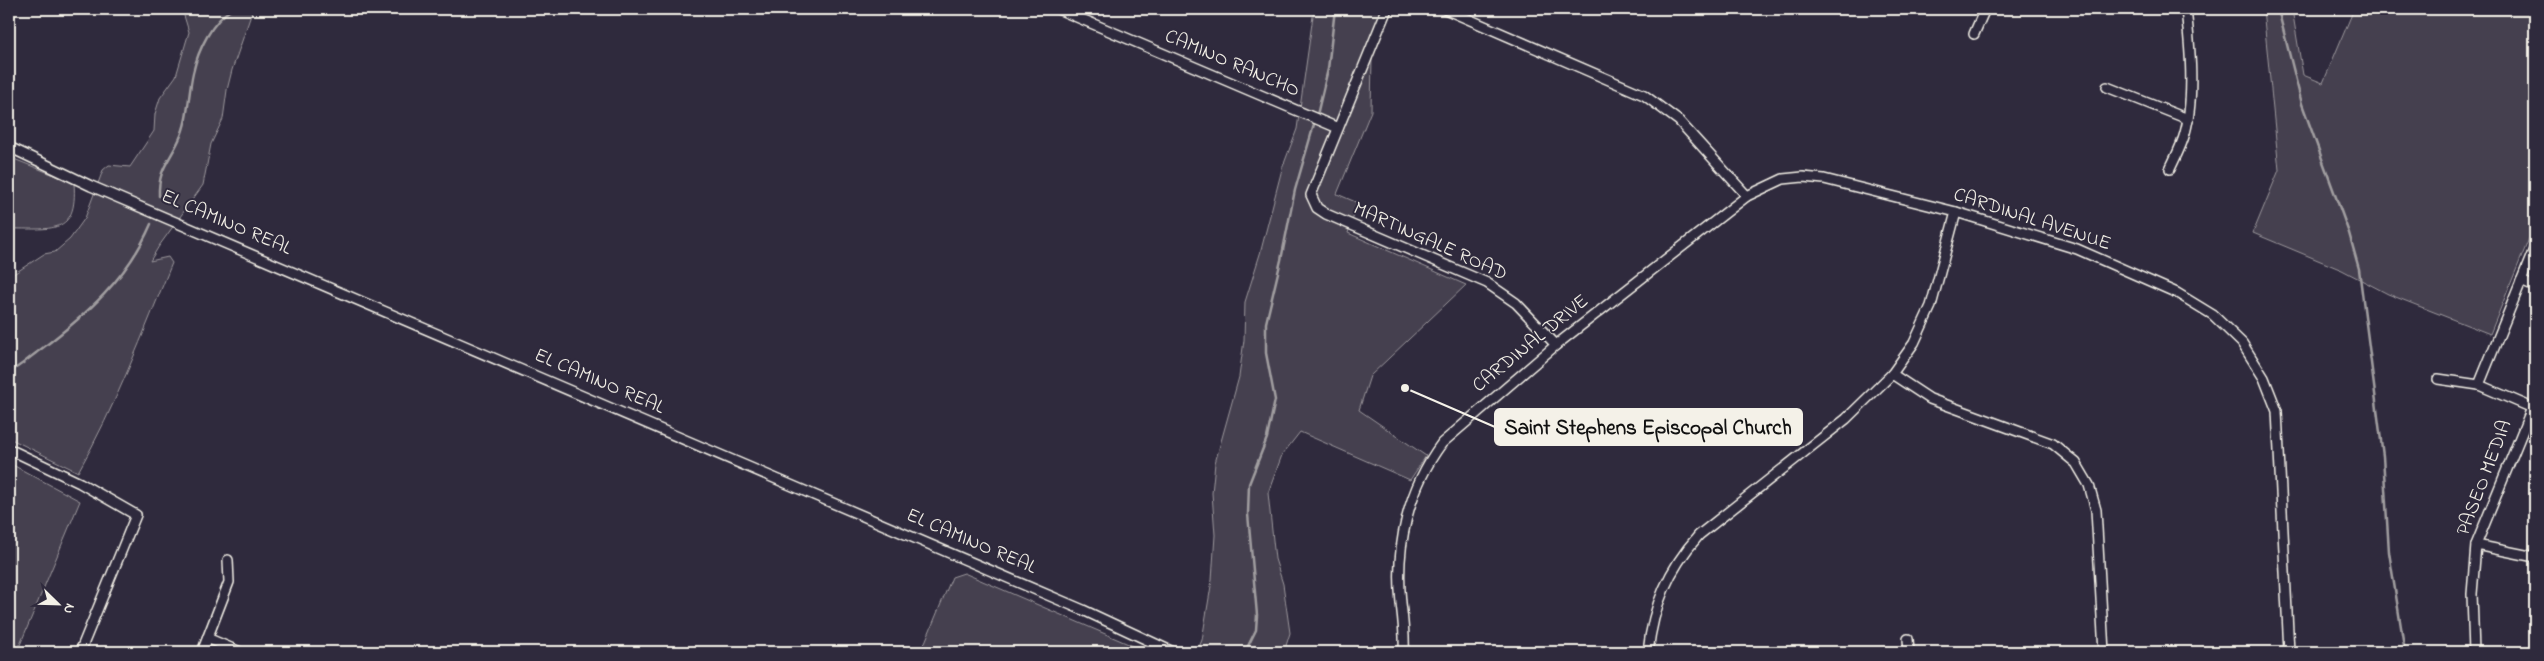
<svg xmlns="http://www.w3.org/2000/svg" width="2544" height="661" viewBox="0 0 2544 661" font-family="'Indie Flower',sans-serif">
  <rect width="100%" height="100%" fill="#2f2a3d"/>
  <filter id="ink" filterUnits="userSpaceOnUse"><feTurbulence type="fractalNoise" baseFrequency=".02" numOctaves="2"/><feDisplacementMap in="SourceGraphic" scale="10" xChannelSelector="R" yChannelSelector="G"/><feConvolveMatrix kernelMatrix="1 2 1 2 8 2 1 2 1" color-interpolation-filters="sRGB"/></filter>
  <g filter="url(#ink)">
    <g fill="#454050" stroke="#9c989c">
      <path d="M182,9H253L232,70L227,90L223,119L211,144L203,185L159,246L150,261L168,257L172,263C143,333 116,406 78,472L9,438V277L44,254L55,252L70,239L85,218L103,170L109,165L130,167L154,131L155,114L160,98L176,76L189,32Z"/>
      <polygon points="1314,9 1386,9 1372,57 1371,111 1337,194 1358,203 1348,233 1466,285 1370,376 1359,410 1426,456 1410,480 1300,432 1282,455 1268,493 1275,559 1283,584 1290,633 1284,652 1197,652 1202,640 1212,580 1215,535 1212,493 1215,463 1239,377 1244,340 1245,302 1260,254 1282,169 1297,129"/>
      <polygon points="2263,9 2292,9 2303,75 2323,83 2354,9 2535,9 2535,224 2490,334 2388,294 2342,270 2253,233 2279,170"/>
      <path d="M9,157L74,183C78,237 50,228 9,229Z"/>
      <polygon points="9,463 80,501 17,652 9,652"/>
      <polygon points="964,573 1147,652 921,652 952,577"/>
    </g>
    <g fill="none" stroke-linecap="round" stroke-linejoin="round">
      <g stroke="#a19ea0" stroke-width="2.5">
        <polyline points="2278,9 2302,104 2349,233 2359,269 2383,456 2389,552 2405,652"/>
        <polyline points="1317,115 1328,69 1335,9"/>
        <path d="M159,196C158,169 169,162 179,140C189,119 188,95 193,73C198,50 212,21 232,9"/>
        <path d="M9,372C20,367 30,357 40,350C86,315 128,278 151,224"/>
        <polyline points="1245,652 1256,630 1257,615 1248,514 1249,484 1267,438 1275,400 1266,353 1266,323 1281,260 1295,190 1315,121"/>
      </g>
      <g stroke="#f4f1e8" stroke-width="12">
        <g id="street">
          <polyline points="1058,9 1338,128"/>
          <polyline points="1387,9 1311,195 1317,208 1326,214 1487,283 1516,303 1556,345"/>
          <polyline points="1445,9 1644,95 1679,121 1747,196"/>
          <polyline points="1974,34 1985,9"/>
          <polyline points="2107,87 2188,119"/>
          <polyline points="9,147 91,186 1083,610 1173,652"/>
          <path d="M2170,169C2175,158 2182,145 2185,133C2195,97 2190,46 2186,9"/>
          <polyline points="2521,281 2535,287"/>
          <polyline points="1892,374 1930,399 2053,444 2076,463 2089,485 2096,510 2104,652"/>
          <polyline points="2438,379 2479,385 2535,409"/>
          <polyline points="2479,385 2535,247"/>
          <polyline points="9,449 80,483 136,515 80,652"/>
          <polyline points="2476,545 2535,557"/>
          <polyline points="207,638 240,652"/>
          <polyline points="1908,639 1909,652"/>
          <polyline points="202,652 229,582 228,560"/>
          <path d="M1404,652C1405,635 1403,620 1401,603C1395,546 1408,489 1442,443L1556,345L1747,196L1783,179L1803,177L1824,179L1956,212L2077,249L2177,293L2213,315L2242,343L2264,378L2277,411L2289,652"/>
          <path d="M1648,652C1653,606 1668,570 1699,535L1846,419L1892,374L1914,343L1931,306L1956,212"/>
          <polyline points="2474,652 2472,594 2476,545 2532,408"/>
        </g>
      </g>
      <use href="#street" stroke="#2f2a3d" stroke-width="9"/>
    </g>
  </g>
  <g text-anchor="middle" dominant-baseline="central" stroke-width="4" stroke-linejoin="round" paint-order="stroke">
    <g font-size="20" fill="#f4f1e8" stroke="#2f2a3d">
      <text transform="translate(1232 64) rotate(23)">CAMINO RANCHO</text>
      <text transform="translate(2032 220) rotate(18)">CARDINAL AVENUE</text>
      <text transform="translate(226 223) rotate(23)">EL CAMINO REAL</text>
      <text transform="translate(1430 242) rotate(24)">MARTINGALE ROAD</text>
      <text transform="translate(1531 344) rotate(-39)">CARDINAL DRIVE</text>
      <text transform="translate(599 382) rotate(23)">EL CAMINO REAL</text>
      <text transform="translate(2485 478) rotate(-69)">PASEO MEDIA</text>
      <text transform="translate(971 542) rotate(23)">EL CAMINO REAL</text>
    </g>
  </g>
  <path fill="none" stroke="#f4f1e8" stroke-width="2" d="M1405 388L1495 427"/>
  <circle fill="#f4f1e8" stroke="#2f2a3d" stroke-width="2" cx="1405" cy="388" r="5"/>
  <rect fill="#f4f1e8" stroke="#f4f1e8" stroke-width="2" x="1495" y="409" width="307" height="36" rx="5"/>
  <g font-size="21" text-anchor="middle" font-weight="bold" fill="#111">
    <text x="1648" y="434">Saint Stephens Episcopal Church</text>
  </g>
  <rect width="2544" height="661" fill="none" stroke="#2f2a3d" stroke-width="30"/>
  <rect x="15" y="15" width="2514" height="631" fill="none" stroke="#f4f1e8" stroke-width="2" filter="url(#ink)"/>
  <g transform="translate(58 604) rotate(113)" stroke="#2f2a3d" stroke-width="4" paint-order="stroke">
  <path d="M0-4L9 19L0 12L-9 19Z" fill="#f4f1e8"/>
  <text y="-8" font-size="14" font-weight="bold" text-anchor="middle" fill="#f4f1e8">N</text>
  </g>
</svg>
